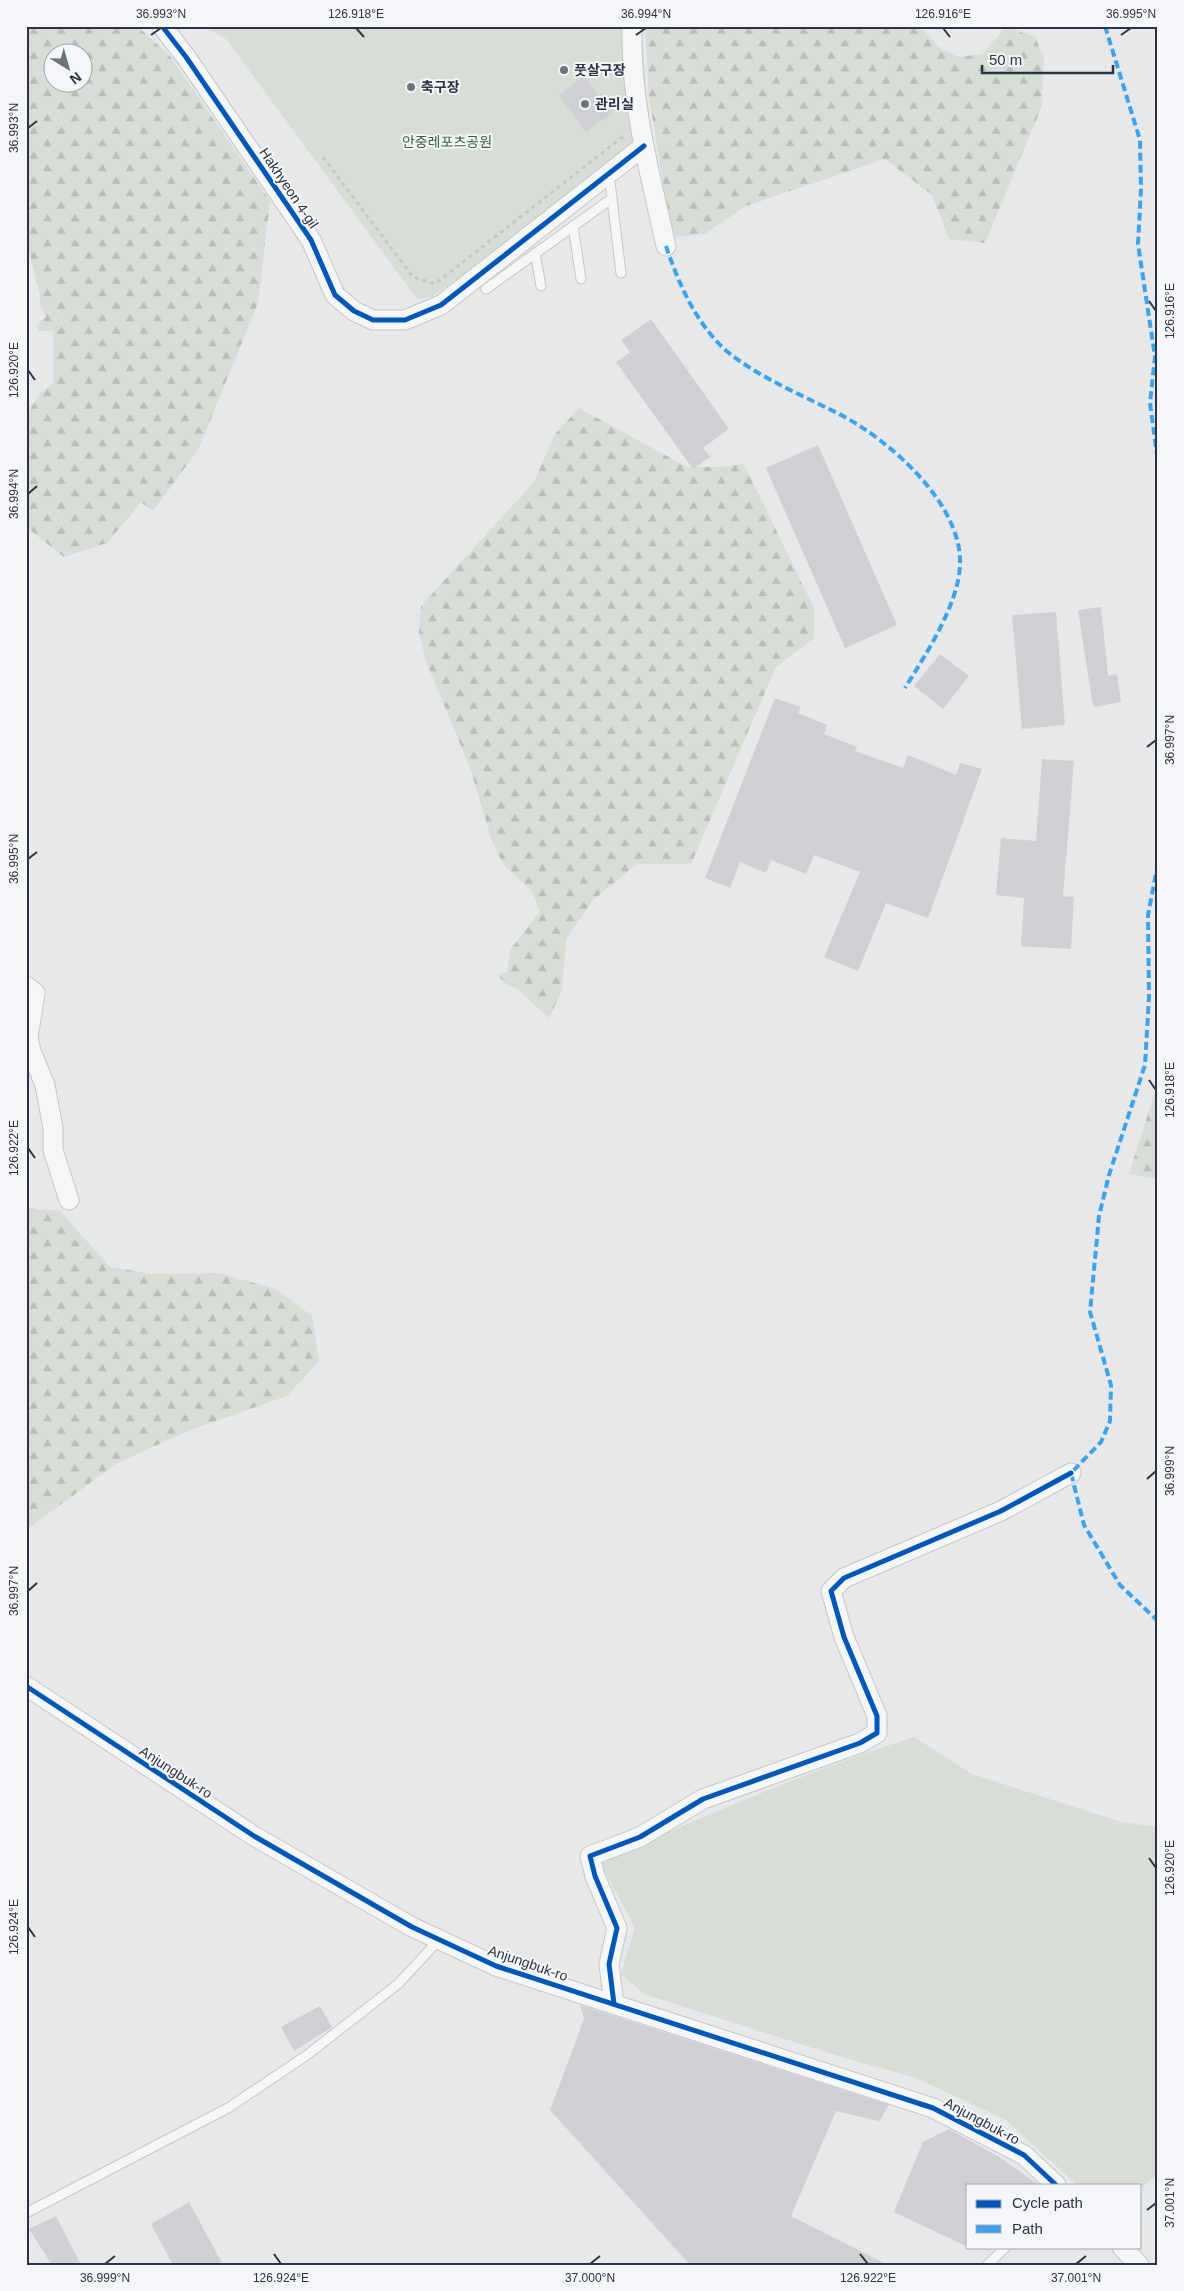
<svg xmlns="http://www.w3.org/2000/svg" width="1184" height="2291" viewBox="0 0 1184 2291" font-family="Helvetica,'Noto Sans KR',sans-serif">
  <defs>
    <pattern id="forest-firs" width="22" height="20" patternUnits="userSpaceOnUse" patternTransform="scale(1.25)"><rect width="22" height="20" fill="#d6ded6"/><path d="M5 1l3.5 6h-7zM16 11l3.5 6h-7z" fill="#b8bfb9"/></pattern>
  </defs>
  <rect width="100%" height="100%" fill="#e6e8ea"/>
  <g fill="url(#forest-firs)" fill-rule="evenodd">
    <path d="M40,26H137L170,56L270,201L258,303L198,450L153,511L141,502L107,543L64,557L26,527V416L40,393L53,384V331H39L37,328L39,322L46,317L40,305V295L26,238V30ZM52,52H82V82H52Z"/>
    <polygon points="645,26 919,26 939,47 958,57 982,54 1006,27 1035,37 1044,58 1042,106 985,243 949,239 932,195 885,159 746,206 705,234 672,237 649,97"/>
    <polygon points="579,408 687,467 719,467 744,464 814,608 814,638 776,667 691,864 637,864 593,900 566,939 562,990 549,1018 516,988 509,986 498,976 500,973 507,973 510,950 540,911 531,890 503,864 492,841 470,768 426,661 419,634 421,606 534,482 555,434"/>
    <polygon points="1158,1082 1158,1179 1129,1174"/>
    <polygon points="26,1208 60,1211 110,1267 153,1274 219,1273 276,1289 312,1316 319,1361 287,1396 193,1429 117,1463 26,1530"/>
  </g>
  <g fill="#d6ded6">
    <polygon points="205,26 642,26 646,96 652,134 504,247 431,297 417,299 226,39"/>
    <path d="M914,1737L972,1774L1121,1822L1158,1827V2174L1140,2189V2185H1077L1006,2120L916,2078L835,2055L644,1994L621,1974L635,1928L600,1862C703,1817 807,1771 914,1737Z"/>
  </g>
  <g fill="#ced0d3">
    <polygon points="584,76 612,113 586,132 559,95"/>
    <polygon points="651,319 729,429 703,448 710,457 693,469 616,362 630,352 621,340"/>
    <polygon points="818,445 897,625 845,648 766,468"/>
    <polygon points="1101,607 1108,676 1117,674 1121,702 1093,707 1078,610"/>
    <polygon points="1056,612 1065,725 1022,729 1012,615"/>
    <polygon points="940,654 969,676 943,709 914,686"/>
    <polygon points="775,698 801,707 798,713 827,725 824,734 857,747 855,751 903,768 908,755 956,775 960,763 982,769 928,918 886,903 858,971 824,957 860,872 814,855 806,874 771,860 766,873 740,862 730,888 705,878"/>
    <polygon points="1042,759 1074,761 1063,896 1074,897 1071,949 1021,946 1024,898 996,895 1001,838 1036,841"/>
    <polygon points="580,2005 889,2105 879,2121 836,2111 791,2216 888,2265 690,2265 550,2110 584,2019"/>
    <polygon points="320,2006 332,2027 294,2051 281,2027"/>
    <polygon points="949,2129 999,2157 1039,2185 968,2185 968,2247 894,2212 923,2142"/>
    <polygon points="189,2202 223,2265 173,2265 151,2224"/>
    <polygon points="56,2216 81,2265 52,2265 29,2229"/>
  </g>
  <g fill="none" stroke-linecap="round" stroke-linejoin="round">
    <g stroke="#c4c6c8" stroke-width="11">
      <g id="service">
        <polyline points="609,174 621,273"/>
        <polyline points="573,226 581,279"/>
        <polyline points="535,253 541,286"/>
        <polyline points="486,289 611,199"/>
        <polyline points="26,2213 228,2108 307,2055 398,1984 439,1940"/>
        <polyline points="987,2265 1006,2247"/>
      </g>
    </g>
    <g stroke="#c4c6c8" stroke-width="21">
      <g id="minor">
        <polyline points="162,26 186,57 311,240 335,295 354,311 373,320 405,320 441,305 644,146"/>
        <path d="M632,26C630,101 650,174 666,246"/>
        <polyline points="26,986 35,993 28,1038 31,1051 45,1085 53,1128 53,1150 69,1200"/>
        <polyline points="26,1686 254,1836 412,1927 496,1966 933,2108 1024,2155 1056,2185"/>
        <polyline points="614,2004 609,1964 617,1928 595,1876 590,1856 640,1837 703,1799 860,1743 877,1733 877,1716 844,1637 831,1591 844,1578 1001,1511 1071,1473"/>
        <polyline points="1122,2247 1139,2265"/>
      </g>
    </g>
    <polyline stroke="#c5c6ca" stroke-width="3" stroke-dasharray="4 4" stroke-linecap="butt" points="323,157 413,277 435,284 625,135"/>
    <use href="#service" stroke="#f5f6f7" stroke-width="9"/>
    <use href="#minor" stroke="#f5f6f7" stroke-width="19"/>
    <g stroke="#3ea3ec" stroke-width="4" stroke-dasharray="8 4" stroke-linecap="butt">
      <polyline points="1105,26 1140,140 1141,189 1138,244 1155,357 1150,403 1158,462"/>
      <path d="M666,246C679,285 697,326 729,353C762,379 802,395 839,414C888,439 962,503 960,564C959,604 926,654 905,688"/>
      <polyline points="1158,863 1148,915 1149,997 1145,1065 1109,1175 1099,1216 1090,1312 1111,1385 1110,1421 1101,1442 1071,1473 1084,1525 1120,1585 1158,1621"/>
    </g>
    <g stroke="#f4f6f9" stroke-width="8">
      <g id="cycleway">
        <polyline points="162,26 186,57 311,240 335,295 354,311 373,320 405,320 441,305 644,146"/>
        <polyline points="26,1686 254,1836 412,1927 496,1966 933,2108 1024,2155 1056,2185"/>
        <polyline points="614,2004 609,1964 617,1928 595,1876 590,1856 640,1837 703,1799 860,1743 877,1733 877,1716 844,1637 831,1591 844,1578 1001,1511 1071,1473"/>
      </g>
    </g>
    <use href="#cycleway" stroke="#0057b8" stroke-width="5"/>
  </g>
  <path fill="none" stroke="#2b3445" stroke-width="2" d="M356,28L364,37M943,28L950,37M151,35L161,28M636,35L646,28M1121,35L1131,28M28,128L37,121M1149,301L1156,311M28,370L35,380M28,494L37,486M1147,747L1156,740M28,859L37,852M1149,1080L1156,1090M28,1148L35,1158M1147,1479L1156,1471M28,1591L37,1583M1149,1858L1156,1868M28,1927L35,1937M1147,2210L1156,2203M274,2254L281,2264M860,2254L868,2264M105,2264L115,2256M590,2264L600,2256M1076,2264L1086,2256"/>
  <g fill="#6c737f" stroke="#f4f6f9" stroke-width="2">
    <circle cx="564" cy="70" r="5"/>
    <circle cx="411" cy="87" r="5"/>
    <circle cx="585" cy="104" r="5"/>
  </g>
  <g text-anchor="middle" dominant-baseline="central" stroke-width="4" stroke-linejoin="round" paint-order="stroke">
    <g font-size="14" font-weight="bold" fill="#2b3445" stroke="#f4f6f9" text-anchor="start">
      <text x="574" y="70">풋살구장</text>
      <text x="421" y="87">축구장</text>
      <text x="595" y="104">관리실</text>
    </g>
    <g font-size="14" fill="#3f6138" stroke="#f4f6f9">
      <text x="447" y="142">안중레포츠공원</text>
    </g>
    <g font-size="14" fill="#2b3445" stroke="#f4f6f9">
      <text transform="translate(289 188) rotate(56)">Hakhyeon 4-gil</text>
      <text transform="translate(176 1772) rotate(33)">Anjungbuk-ro</text>
      <text transform="translate(528 1963) rotate(19)">Anjungbuk-ro</text>
      <text transform="translate(982 2121) rotate(28)">Anjungbuk-ro</text>
    </g>
  </g>
  <rect width="1184" height="2291" fill="none" stroke="#f4f6f9" stroke-width="55"/>
  <rect x="966" y="2184" width="175" height="65" fill="#f4f6f9" stroke="#a4a8b1"/>
  <rect x="976" y="2200" width="25" height="8" fill="#0057b8" stroke="#a4a8b1"/>
  <text x="1012" y="2208" font-size="15" fill="#2b3445">Cycle path</text>
  <rect x="976" y="2225" width="25" height="8" fill="#3ea3ec" stroke="#a4a8b1"/>
  <text x="1012" y="2234" font-size="15" fill="#2b3445">Path</text>
  <g transform="translate(68 68) rotate(143)"><circle r="24" fill="#f4f6f9" stroke="#a4a8b1"/>
  <path d="M0-4L9 19L0 12L-9 19Z" fill="#6c737f"/>
  <text y="-8" font-size="14" font-weight="bold" text-anchor="middle" fill="#2b3445">N</text>
  </g>
  <path d="M982 65v8h131v-8" fill="none" stroke="#2b3445" stroke-width="2.5"/>
  <text x="989" y="65" font-size="15" fill="#2b3445" stroke="#f4f6f9" stroke-width="4" paint-order="stroke">50 m</text>
  <rect x="28" y="28" width="1128" height="2236" fill="none" stroke="#2b3445" stroke-width="2"/>
  <g font-size="12" text-anchor="middle" fill="#2b3445">
    <text x="161" y="18">36.993°N</text>
    <text x="356" y="18">126.918°E</text>
    <text x="646" y="18">36.994°N</text>
    <text x="943" y="18">126.916°E</text>
    <text x="1131" y="18">36.995°N</text>
    <text transform="translate(14 128) rotate(-90)" y="4">36.993°N</text>
    <text transform="translate(1170 311) rotate(-90)" y="4">126.916°E</text>
    <text transform="translate(14 370) rotate(-90)" y="4">126.920°E</text>
    <text transform="translate(14 494) rotate(-90)" y="4">36.994°N</text>
    <text transform="translate(1170 740) rotate(-90)" y="4">36.997°N</text>
    <text transform="translate(14 859) rotate(-90)" y="4">36.995°N</text>
    <text transform="translate(1170 1090) rotate(-90)" y="4">126.918°E</text>
    <text transform="translate(14 1148) rotate(-90)" y="4">126.922°E</text>
    <text transform="translate(1170 1471) rotate(-90)" y="4">36.999°N</text>
    <text transform="translate(14 1591) rotate(-90)" y="4">36.997°N</text>
    <text transform="translate(1170 1868) rotate(-90)" y="4">126.920°E</text>
    <text transform="translate(14 1927) rotate(-90)" y="4">126.924°E</text>
    <text transform="translate(1170 2203) rotate(-90)" y="4">37.001°N</text>
    <text x="105" y="2282">36.999°N</text>
    <text x="281" y="2282">126.924°E</text>
    <text x="590" y="2282">37.000°N</text>
    <text x="868" y="2282">126.922°E</text>
    <text x="1076" y="2282">37.001°N</text>
  </g>
</svg>
